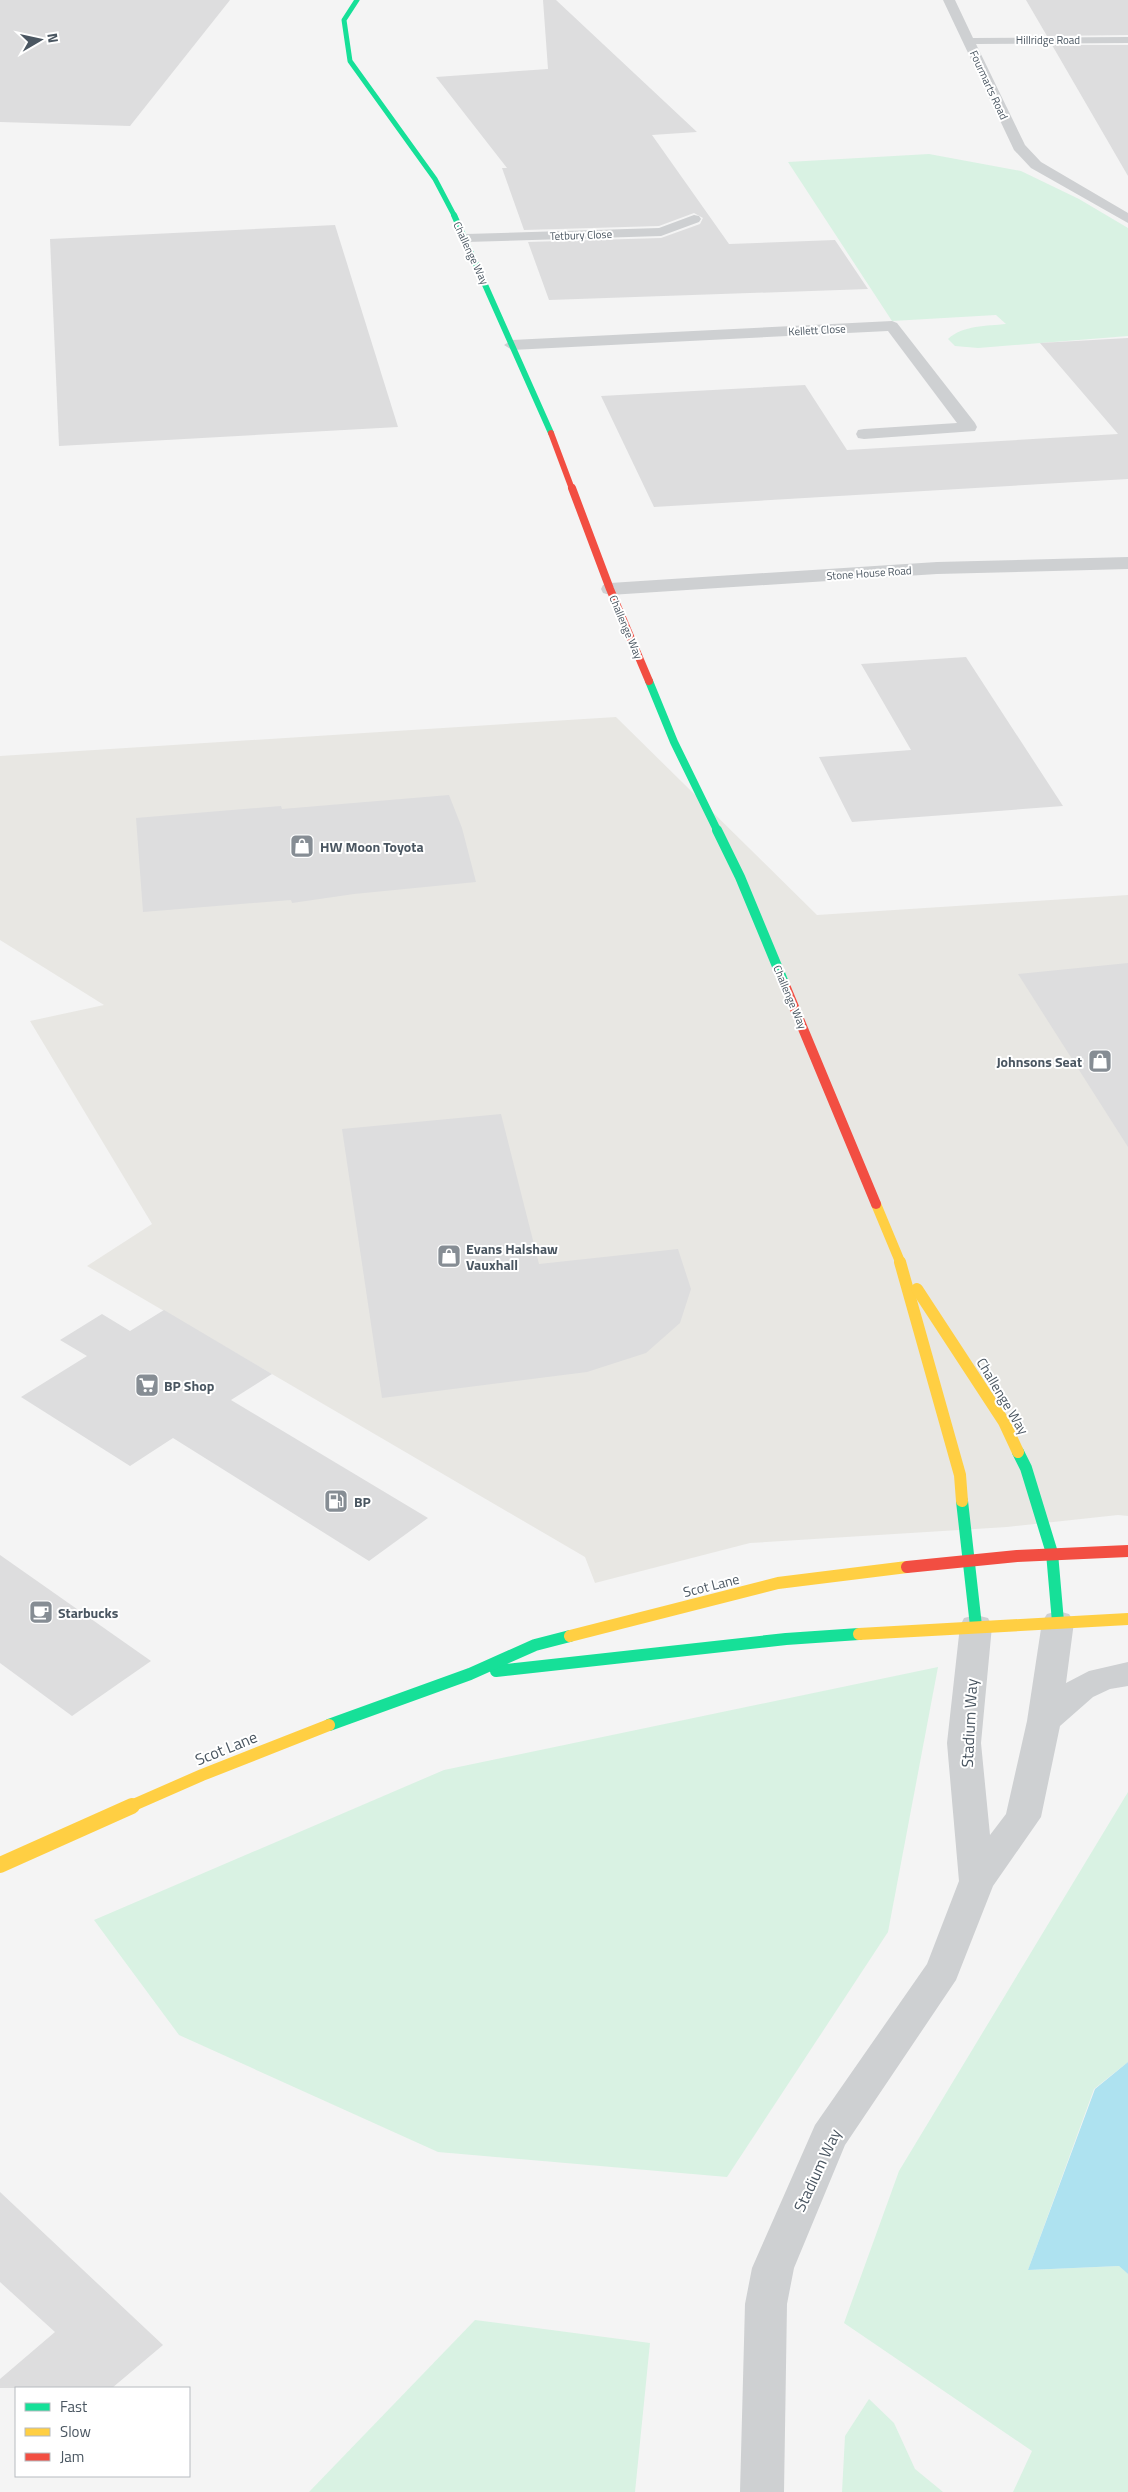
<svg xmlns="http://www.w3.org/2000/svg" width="1128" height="2492" viewBox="0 0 1128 2492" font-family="'Titillium Web',sans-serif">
  <rect width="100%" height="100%" fill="#f4f4f4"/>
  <polygon fill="#e8e7e3" points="616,717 817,915 1128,895 1128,1516 1118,1515 1007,1527 750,1543 595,1583 585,1557 87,1266 152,1224 30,1021 104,1005 0,940 0,756"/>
  <g fill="#d9f2e3">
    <path d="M929,154L1021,171L1079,199L1128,228V336L978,348L955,346L948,339C963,325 987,326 1006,324L996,315L892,321L788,162Z"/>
    <polygon points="938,1667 888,1932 727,2177 438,2152 179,2035 94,1920 444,1770"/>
    <polygon points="1128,1792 1128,2062 1094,2089 1028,2270 1119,2266 1128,2274 1128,2492 1013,2492 1032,2451 844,2323 899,2171"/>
    <polygon points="475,2320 650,2343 635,2492 309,2492"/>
    <polygon points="869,2399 894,2423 915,2469 943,2492 842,2492 845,2436"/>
  </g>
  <polygon fill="#aee2f0" points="1128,2062 1128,2274 1119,2266 1028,2270 1095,2089"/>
  <g fill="#ddddde">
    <polygon points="0,0 230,0 130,126 0,122"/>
    <polygon points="543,0 556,0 697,132 652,135 729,244 835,240 868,289 549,300 528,242 661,238 700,224 703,218 694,213 659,226 524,230 502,168 507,168 436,77 548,69"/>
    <polygon points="1026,0 1128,0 1128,35 1047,36"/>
    <polygon points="1052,45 1128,45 1128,176"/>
    <polygon points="335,225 398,427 59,446 50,239"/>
    <polygon points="1128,338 1128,479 654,507 601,396 805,385 847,450 1118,434 1040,343"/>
    <polygon points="966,657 1063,806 852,822 819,757 911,750 861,664"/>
    <polygon points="449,795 462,828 476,882 354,894 292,903 291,900 143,912 136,818 281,806 282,809"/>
    <polygon points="1128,963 1128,1147 1018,974"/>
    <polygon points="501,1114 539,1264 678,1249 691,1289 680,1323 646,1353 587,1372 382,1398 342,1129"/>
    <polygon points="164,1310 272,1374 231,1400 428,1518 369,1561 173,1438 130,1466 21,1397 87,1356 60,1340 102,1314 130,1331"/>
    <polygon points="0,1555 151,1661 72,1716 0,1663"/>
    <polygon points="0,2192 163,2345 112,2388 0,2388 0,2379 55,2332 0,2282"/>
  </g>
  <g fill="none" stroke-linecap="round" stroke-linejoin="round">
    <g fill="#ced0d2" fill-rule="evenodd">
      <polygon points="943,0 955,0 973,38 1128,37 1128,43 976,44 1025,145 1041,162 1128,213 1128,223 1031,168 1014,150"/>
      <polygon points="694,215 699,216 701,219 699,222 661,236 466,242 459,238 466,234 659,228"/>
      <polygon points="892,321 897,323 975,423 977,427 975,431 864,439 858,438 856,434 858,430 864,429 957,423 888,331 512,350 504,345 512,340"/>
      <polygon points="1128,557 1128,569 937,574 610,595 603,593 601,589 603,585 610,583 937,562"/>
      <polygon points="1058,1611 1069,1614 1074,1622 1066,1683 1089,1671 1128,1662 1128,1686 1110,1689 1093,1697 1060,1726 1041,1817 993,1886 956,1980 845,2145 794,2268 787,2304 784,2492 740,2492 745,2304 752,2268 815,2125 927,1964 959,1881 947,1743 960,1626 964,1618 976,1615 988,1618 992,1626 981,1743 990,1835 1006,1814 1027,1721 1042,1622 1047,1614"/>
    </g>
    <polyline stroke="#16e098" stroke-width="5" points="357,0 344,20 350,61 435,179 455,217"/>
    <polyline stroke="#16e098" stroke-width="6" points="454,215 551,433"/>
    <polyline stroke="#16e098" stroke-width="8" points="649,681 674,742 718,832"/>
    <polyline stroke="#16e098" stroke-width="10" points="717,830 740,877 784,983"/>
    <g stroke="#16e098" stroke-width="12">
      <polyline points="1018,1452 1026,1468 1052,1553 1058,1622"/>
      <polyline points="962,1501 976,1626"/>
      <polyline points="496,1671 786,1639 859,1634"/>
      <polyline points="329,1725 470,1674 535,1645 570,1636"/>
    </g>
    <polyline stroke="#ffcf43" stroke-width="10" points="876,1204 901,1264"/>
    <g stroke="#ffcf43" stroke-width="12">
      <polyline points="900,1262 960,1475 962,1501"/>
      <polyline points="917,1289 1004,1422 1018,1452"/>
      <polyline points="859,1634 1128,1619"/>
      <polyline points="570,1636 778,1583 907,1567"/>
      <polyline points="129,1807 202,1775 329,1725"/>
    </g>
    <polyline stroke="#ffcf43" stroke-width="16" points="0,1865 132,1806"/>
    <polyline stroke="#f24e42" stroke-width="6" points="551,433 572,489"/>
    <polyline stroke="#f24e42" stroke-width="8" points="572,488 610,589 649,681"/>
    <polyline stroke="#f24e42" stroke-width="10" points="784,983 876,1204"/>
    <polyline stroke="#f24e42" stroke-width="12" points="907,1567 1017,1556 1128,1551"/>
  </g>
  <defs>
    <g id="shop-square" transform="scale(1.25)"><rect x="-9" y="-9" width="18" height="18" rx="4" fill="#868d94" stroke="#fff"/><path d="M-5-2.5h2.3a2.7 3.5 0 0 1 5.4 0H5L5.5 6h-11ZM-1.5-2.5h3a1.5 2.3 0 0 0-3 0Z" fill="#fff"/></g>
    <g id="supermarket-square" transform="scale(1.25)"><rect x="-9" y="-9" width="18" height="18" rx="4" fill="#868d94" stroke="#fff"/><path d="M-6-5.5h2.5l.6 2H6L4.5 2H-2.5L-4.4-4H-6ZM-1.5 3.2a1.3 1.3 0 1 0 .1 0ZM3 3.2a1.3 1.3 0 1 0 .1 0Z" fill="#fff"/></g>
    <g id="fuel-square" transform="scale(1.25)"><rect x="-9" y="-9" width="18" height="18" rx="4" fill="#868d94" stroke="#fff"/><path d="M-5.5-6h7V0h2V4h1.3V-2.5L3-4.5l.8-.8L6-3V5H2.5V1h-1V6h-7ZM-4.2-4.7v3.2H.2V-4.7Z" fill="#fff"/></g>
    <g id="cafe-square" transform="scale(1.25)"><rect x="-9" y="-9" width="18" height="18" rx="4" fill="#868d94" stroke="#fff"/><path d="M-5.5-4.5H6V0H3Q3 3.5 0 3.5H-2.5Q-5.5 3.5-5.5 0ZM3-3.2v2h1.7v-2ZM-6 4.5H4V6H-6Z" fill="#fff"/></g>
  </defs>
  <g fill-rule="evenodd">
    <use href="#shop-square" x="302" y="846"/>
    <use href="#shop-square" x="1100" y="1061"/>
    <use href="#shop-square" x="449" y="1256"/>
    <use href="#supermarket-square" x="147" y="1385"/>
    <use href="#fuel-square" x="336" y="1501"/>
    <use href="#cafe-square" x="41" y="1612"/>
  </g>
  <g text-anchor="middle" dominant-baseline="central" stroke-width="4" stroke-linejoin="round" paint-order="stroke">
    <g font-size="11" fill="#4a5661" stroke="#fff">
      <text x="1048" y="40">Hillridge Road</text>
      <text transform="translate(989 85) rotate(65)">Fourmarts Road</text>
      <text transform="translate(581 235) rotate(-2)">Tetbury Close</text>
      <text transform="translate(471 253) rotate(65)">Challenge Way</text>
      <text transform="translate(817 330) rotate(-3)">Kellett Close</text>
      <text transform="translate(869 573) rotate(-4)">Stone House Road</text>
      <text transform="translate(626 627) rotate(67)">Challenge Way</text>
      <text transform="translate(790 997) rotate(67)">Challenge Way</text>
    </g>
    <g font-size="14" font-weight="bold" fill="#4a5661" stroke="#fff" text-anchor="start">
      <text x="320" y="846">HW Moon Toyota</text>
      <text x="1082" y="1061" text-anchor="end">Johnsons Seat</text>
      <text x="466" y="1248">Evans Halshaw<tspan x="466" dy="16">Vauxhall</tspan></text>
      <text x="164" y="1385">BP Shop</text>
      <text x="354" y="1501">BP</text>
      <text x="58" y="1612">Starbucks</text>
    </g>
    <g font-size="14" fill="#4a5661" stroke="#fff">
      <text transform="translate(1003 1396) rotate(59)">Challenge Way</text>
      <text transform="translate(711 1585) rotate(-14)">Scot Lane</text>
    </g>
    <g font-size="16" fill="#4a5661" stroke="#fff">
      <text transform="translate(969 1723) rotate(-87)">Stadium Way</text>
      <text transform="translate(226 1748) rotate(-22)">Scot Lane</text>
      <text transform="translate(817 2170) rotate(-65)">Stadium Way</text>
    </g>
  </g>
  <rect x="15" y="2387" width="175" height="90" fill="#ffffff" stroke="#b7bbc0"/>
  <rect x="25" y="2403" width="25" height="8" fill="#16e098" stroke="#b7bbc0"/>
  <text x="60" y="2412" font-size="15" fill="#4a5661">Fast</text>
  <rect x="25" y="2428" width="25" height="8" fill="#ffcf43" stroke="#b7bbc0"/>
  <text x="60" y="2437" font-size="15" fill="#4a5661">Slow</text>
  <rect x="25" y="2453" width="25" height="8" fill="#f24e42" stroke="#b7bbc0"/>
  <text x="60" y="2462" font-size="15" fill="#4a5661">Jam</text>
  <g transform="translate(40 40) rotate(81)" stroke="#ffffff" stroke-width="4" paint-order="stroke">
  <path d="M0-4L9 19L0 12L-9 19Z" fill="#4a5661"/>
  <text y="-8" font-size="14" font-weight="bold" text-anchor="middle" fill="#4a5661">N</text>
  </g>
</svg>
